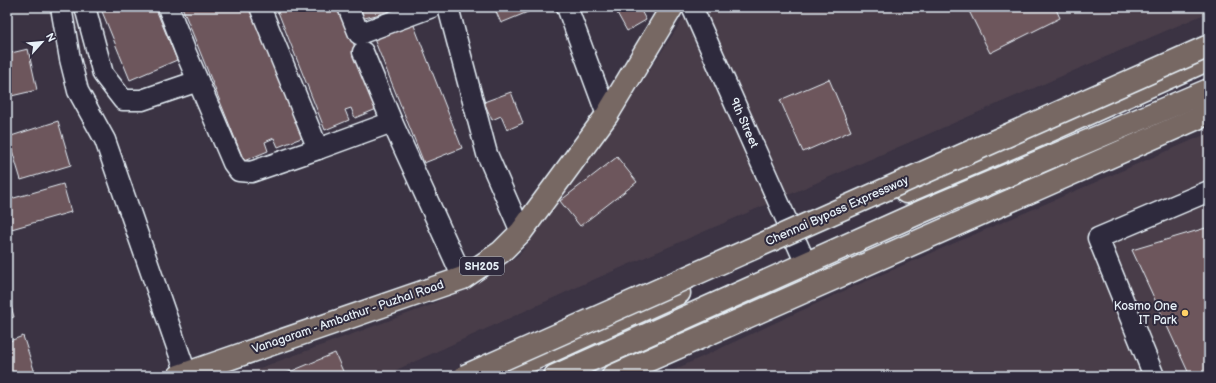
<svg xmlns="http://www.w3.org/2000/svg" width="1216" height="383" viewBox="0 0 1216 383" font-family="'Balsamiq Sans',sans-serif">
  <rect width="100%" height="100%" fill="#3b3343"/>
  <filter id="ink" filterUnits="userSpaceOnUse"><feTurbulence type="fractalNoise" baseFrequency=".025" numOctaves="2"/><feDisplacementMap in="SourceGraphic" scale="8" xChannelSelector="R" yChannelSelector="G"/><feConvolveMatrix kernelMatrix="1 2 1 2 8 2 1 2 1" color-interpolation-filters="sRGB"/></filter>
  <g filter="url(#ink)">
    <g fill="#4a3e4a">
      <polygon points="691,7 1209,7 1209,12 588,282 383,376 238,376 429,306 518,257 609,132"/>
      <polygon points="1209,133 1209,376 661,376 846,290"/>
    </g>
    <g fill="#6d565c" stroke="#e8f1f8">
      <polygon points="106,7 155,7 177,60 130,80 101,9"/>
      <polygon points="182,7 251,7 304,137 278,147 274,138 265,142 268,151 244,161"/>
      <polygon points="276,7 339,7 379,108 355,118 351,108 345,110 349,120 325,130"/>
      <polygon points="358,7 407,7 361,19"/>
      <polygon points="494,7 540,7 501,23"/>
      <polygon points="623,7 639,7 646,20 627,31 616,11"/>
      <polygon points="967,7 1055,7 1060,18 990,53"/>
      <polygon points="413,23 462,148 424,163 374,39"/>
      <polygon points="28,49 37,90 7,97 7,54"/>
      <polygon points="829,79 851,131 803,152 780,100"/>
      <polygon points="511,92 523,123 507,130 501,116 492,120 484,102"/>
      <polygon points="58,121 71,165 21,180 8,137"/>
      <polygon points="617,157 637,182 580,226 560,201"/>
      <polygon points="63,184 71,212 8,230 7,200"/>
      <polygon points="1209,227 1209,376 1190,376 1132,250"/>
      <polygon points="7,292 14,317 7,319"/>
      <polygon points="23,336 36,376 7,376 7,342"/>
      <polygon points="335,353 345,376 280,376"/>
    </g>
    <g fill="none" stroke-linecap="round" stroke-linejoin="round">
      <g stroke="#e8f1f8" stroke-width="23">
        <g id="minor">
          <polyline points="61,7 70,59 78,91 105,140 186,373"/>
          <polyline points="85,7 103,74 123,100 142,100 198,81"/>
          <polyline points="168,7 186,53 233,163 239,171 251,172 318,149"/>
          <polyline points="260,7 318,149 392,122"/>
          <polyline points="348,7 359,34 432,7"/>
          <polyline points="448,7 487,154 521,232"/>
          <polyline points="567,7 607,115"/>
          <polyline points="692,7 806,264"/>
          <polyline points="363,52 392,122 463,278"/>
          <polyline points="1154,376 1098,238 1209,191"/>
        </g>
      </g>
      <g stroke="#e8f1f8" stroke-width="25">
        <g id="major">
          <polyline points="906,192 1042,134 1209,59"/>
          <polyline points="179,376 463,278 501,252 521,232 607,115 672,7"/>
          <polyline points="496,376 679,293"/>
          <polyline points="555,376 923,211 1209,90"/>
        </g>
      </g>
      <g stroke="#e8f1f8" stroke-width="25">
        <polyline id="highway" points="613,376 1209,113"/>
      </g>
      <use href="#minor" stroke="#2f2a3d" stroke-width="20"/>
      <use href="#major" stroke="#776864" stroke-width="22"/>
      <use href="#highway" stroke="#776864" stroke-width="22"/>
      <g stroke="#e8f1f8" stroke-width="25" stroke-linecap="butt">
        <polyline id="highway-bridge" points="465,376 1209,46"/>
      </g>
      <use href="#highway-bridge" stroke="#776864" stroke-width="22"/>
    </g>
  </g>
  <circle fill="#ffd166" stroke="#2f2a3d" stroke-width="1.5" cx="1185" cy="313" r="4"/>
  <g text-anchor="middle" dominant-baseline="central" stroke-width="4" stroke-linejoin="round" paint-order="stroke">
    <rect fill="#2f2a3d" stroke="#b0b5c0" stroke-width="1" x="460" y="257" width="44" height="18" rx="3"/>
    <g font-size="11" font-weight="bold" fill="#e8f1f8">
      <text x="482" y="266">SH205</text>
    </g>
    <g font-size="12" fill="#e8f1f8" stroke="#2f2a3d">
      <text transform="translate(744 123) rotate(66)">9th Street</text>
      <text transform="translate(837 211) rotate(-24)">Chennai Bypass Expressway</text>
      <text transform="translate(348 317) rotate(-19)">Vanagaram - Ambathur - Puzhal Road</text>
    </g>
    <g font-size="12" fill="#e8f1f8" stroke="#2f2a3d" text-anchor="end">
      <text x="1177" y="306">Kosmo One<tspan x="1177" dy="14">IT Park</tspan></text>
    </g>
  </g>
  <rect width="1216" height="383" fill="none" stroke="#2f2a3d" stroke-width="24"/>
  <rect x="12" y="12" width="1192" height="359" fill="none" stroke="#e8f1f8" stroke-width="1.5" filter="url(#ink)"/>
  <g transform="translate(42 42) rotate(63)" stroke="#2f2a3d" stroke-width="3" paint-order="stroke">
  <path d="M0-3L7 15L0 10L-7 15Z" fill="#e8f1f8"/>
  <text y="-6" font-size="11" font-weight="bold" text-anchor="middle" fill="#e8f1f8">N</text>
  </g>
</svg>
